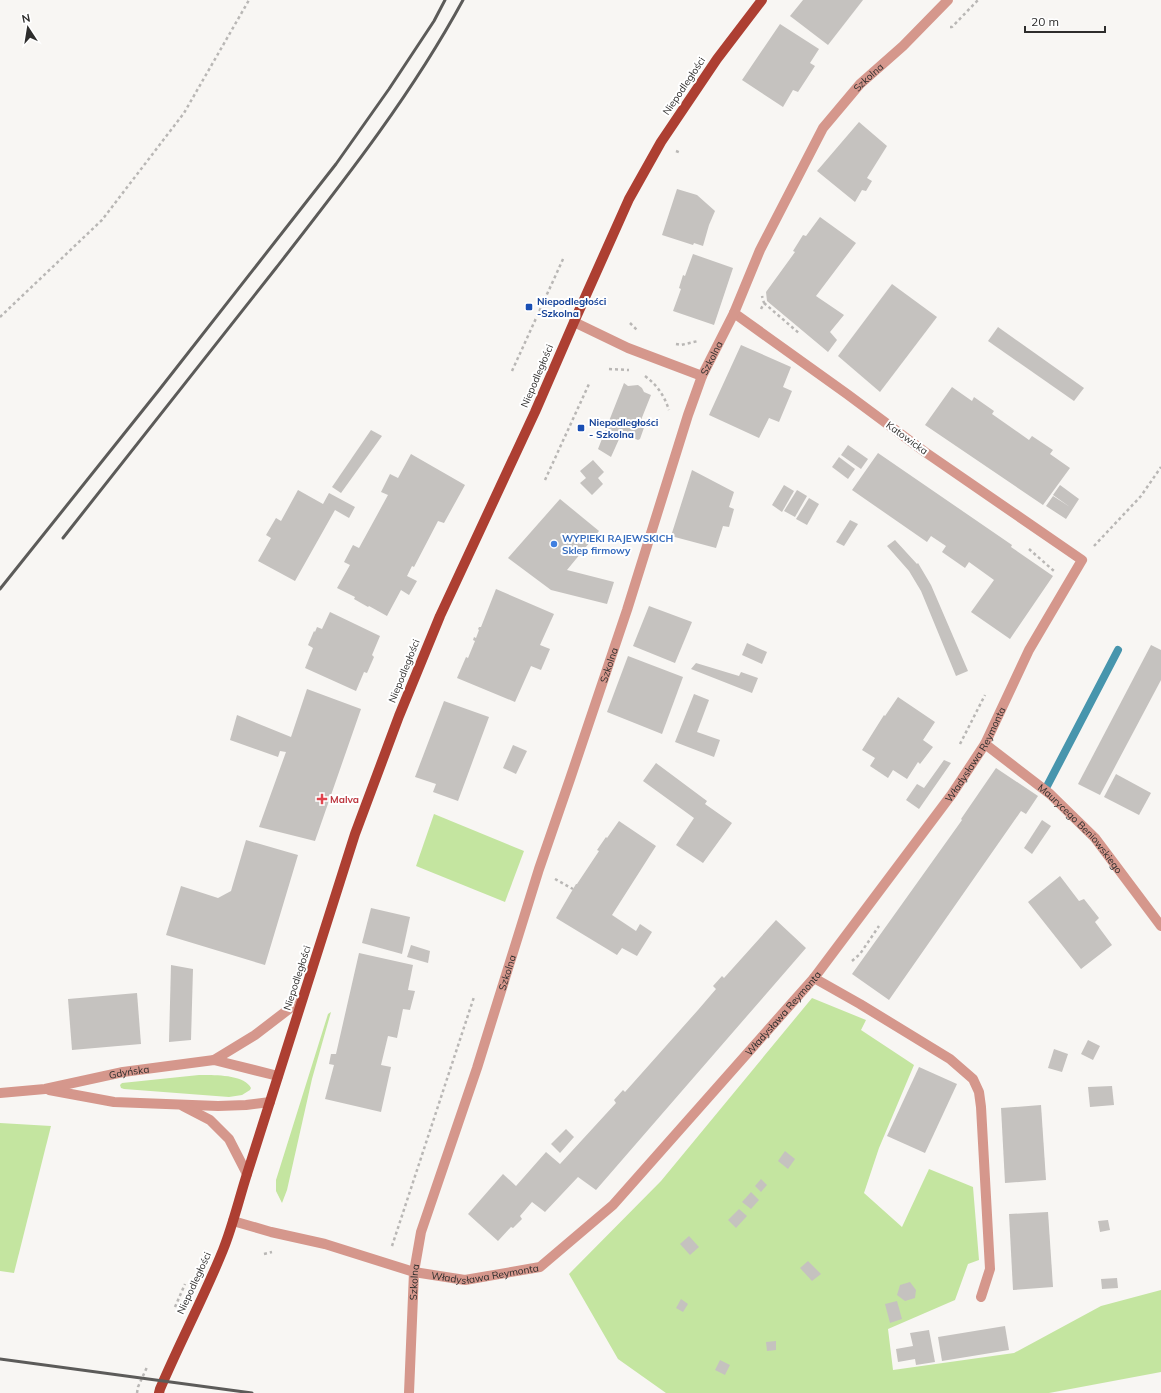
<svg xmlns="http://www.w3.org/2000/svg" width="1161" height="1393" viewBox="0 0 1161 1393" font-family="Mulish,sans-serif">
  <rect width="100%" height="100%" fill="#f8f6f3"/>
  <g fill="#c4e5a0">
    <polygon points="434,814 524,851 505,902 416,866"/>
    <polygon points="812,998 866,1020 861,1030 914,1065 879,1148 864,1193 902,1227 929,1169 973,1187 979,1260 968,1264 955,1300 888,1329 893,1370 1014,1353 1101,1306 1161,1290 1161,1372 1049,1393 666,1393 618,1359 569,1274 661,1181"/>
    <polygon points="331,1012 312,1079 287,1190 282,1203 276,1191 276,1180 328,1014"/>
    <path d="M199,1075C213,1075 244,1074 251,1088L250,1090L242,1095L229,1097L124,1089L121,1088L120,1085L122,1083Z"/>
    <polygon points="0,1123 51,1126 14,1273 0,1271"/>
  </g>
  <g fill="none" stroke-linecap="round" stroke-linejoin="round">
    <polyline stroke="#4795ad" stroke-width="8" points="1045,790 1118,650"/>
  </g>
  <g fill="#c5c2bf">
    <polygon points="803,0 863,0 828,45 790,16"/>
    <polygon points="780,24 819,49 810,63 815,66 798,92 793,90 783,107 742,80"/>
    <polygon points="859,122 887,146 867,178 872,181 866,191 862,190 855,202 817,171"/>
    <polygon points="677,189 697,195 715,211 709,225 703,246 694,243 693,245 662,235"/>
    <polygon points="820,217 856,243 816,296 844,315 830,332 837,340 828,352 767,301 766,292 795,252 793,251 803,235 806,236"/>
    <polygon points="693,254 733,268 714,325 673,311 681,289 679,288 683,275 685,276"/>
    <polygon points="892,284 937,317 880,392 838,356"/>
    <polygon points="998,327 1084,388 1074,401 988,341"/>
    <polygon points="741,345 791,367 783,387 792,391 779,422 769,418 759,438 709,415"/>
    <polygon points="624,383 628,386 638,385 642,388 644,392 651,395 641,420 646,422 640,439 638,440 624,434 620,437 611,457 598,449"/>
    <polygon points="952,387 972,401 974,397 994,411 992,414 1029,440 1032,436 1053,450 1050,454 1070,468 1043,505 925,425"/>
    <polygon points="371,430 382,436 341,493 332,487"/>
    <polygon points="848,445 868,459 861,469 841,455"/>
    <polygon points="878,453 1012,545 1011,547 1053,576 1010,639 971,612 994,580 969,562 965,568 942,552 946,546 931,536 927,542 852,490"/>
    <polygon points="411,454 465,485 444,523 438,521 414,567 412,566 407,576 417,581 409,595 401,590 387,616 369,606 368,607 354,599 355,597 337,588 350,565 344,562 353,545 359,548 388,495 381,492 390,474 398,478"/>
    <polygon points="839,457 855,469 848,479 832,467"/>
    <polygon points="593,460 604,472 598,478 603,484 592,495 580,483 586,478 580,471"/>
    <polygon points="692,470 734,492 729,507 734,509 729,527 723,526 716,548 671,536"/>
    <polygon points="784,485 794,491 782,512 772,505"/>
    <polygon points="1060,485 1079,499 1066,519 1046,506 1053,496 1070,507 1053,495"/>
    <polygon points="298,490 323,504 329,493 355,507 349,518 335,510 295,581 258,561 271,538 266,535 276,518 281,521"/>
    <polygon points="797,490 807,496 795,517 784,511"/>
    <polygon points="809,498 819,504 807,525 796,519"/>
    <polygon points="560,499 599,531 567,570 614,582 607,604 551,590 508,558"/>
    <polygon points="850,520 858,524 844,546 836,542"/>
    <polygon points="895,540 917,564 918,563 931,585 968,671 956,676 921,591 909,571 887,546"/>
    <polygon points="496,589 554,614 540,645 550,649 541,670 531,666 515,702 457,678 466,657 468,658 475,641 473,640 474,637 476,638 479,630 478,629 479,627 481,627"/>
    <polygon points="649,606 692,622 675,663 633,646"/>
    <polygon points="330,612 380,636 372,655 374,657 367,673 364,672 356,691 305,668 313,648 308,645 314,631 315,632 317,627 322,629"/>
    <polygon points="747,643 767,652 762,664 742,655"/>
    <polygon points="1151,645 1161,650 1161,680 1100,795 1078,784"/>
    <polygon points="628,656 683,677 662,734 607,712"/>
    <polygon points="696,663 739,676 741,672 758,678 752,693 691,669"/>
    <polygon points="307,689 361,709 315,841 259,827 286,752 280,751 278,757 230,740 237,715 291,737"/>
    <polygon points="694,694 709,700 697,732 720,740 714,757 675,742"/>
    <polygon points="898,697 935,722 923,740 933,747 920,764 918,762 907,779 893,770 888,778 870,766 875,758 862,750 884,715 885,716"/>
    <polygon points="444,701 489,717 458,801 433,792 436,784 415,777"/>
    <polygon points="513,745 527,751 516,774 503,768"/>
    <polygon points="944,760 951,763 919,809 906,800 917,784 924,788"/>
    <polygon points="656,763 707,801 705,804 732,823 703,863 676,845 694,818 643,781"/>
    <polygon points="996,768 1038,796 1026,814 1021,811 889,1000 852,974 962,820 961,819"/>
    <polygon points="1116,774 1151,793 1139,815 1104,797"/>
    <polygon points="1042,820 1051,826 1032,854 1024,848"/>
    <polygon points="619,821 656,846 612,915 636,931 640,924 652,932 637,956 622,948 617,955 556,918 576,884 577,884 599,851 597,850 606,837 607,838"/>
    <polygon points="246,840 298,855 265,965 166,935 181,886 218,898 231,891"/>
    <polygon points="1060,876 1079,901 1084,899 1099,918 1095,922 1112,945 1081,969 1028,902"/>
    <polygon points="371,908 410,917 402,954 362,943"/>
    <polygon points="776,920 806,948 596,1190 578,1177 545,1212 532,1202 520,1216 522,1219 513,1228 511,1227 498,1241 468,1214 503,1174 516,1186 546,1152 560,1164 616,1103 614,1100 623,1090 625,1092 698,1010 716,989 713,986 722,976 724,978"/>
    <polygon points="411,945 430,951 428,963 407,957"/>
    <polygon points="359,953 413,965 408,990 415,991 410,1010 403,1009 397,1038 388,1036 381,1065 391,1067 381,1112 325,1099 334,1065 329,1064 331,1054 336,1054"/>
    <polygon points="171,965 193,969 191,1040 169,1042"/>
    <polygon points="137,993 141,1044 72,1050 68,999"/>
    <polygon points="1088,1040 1100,1046 1093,1060 1081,1054"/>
    <polygon points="1054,1049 1068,1054 1062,1072 1048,1068"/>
    <polygon points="919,1067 957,1084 925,1153 887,1136"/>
    <polygon points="1112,1086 1114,1105 1090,1107 1088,1087"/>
    <polygon points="1041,1105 1046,1180 1005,1183 1001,1108"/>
    <polygon points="566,1129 574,1137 560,1153 551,1144"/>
    <polygon points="785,1151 795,1159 788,1169 778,1161"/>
    <polygon points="761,1179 767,1185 761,1192 755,1186"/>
    <polygon points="751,1192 759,1200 751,1209 742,1202"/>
    <polygon points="739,1209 747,1216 736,1228 728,1220"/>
    <polygon points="1048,1212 1053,1287 1013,1290 1009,1214"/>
    <polygon points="1108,1220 1110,1230 1100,1232 1098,1221"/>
    <polygon points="689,1236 699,1247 690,1255 680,1244"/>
    <polygon points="808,1261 821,1274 812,1281 800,1268"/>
    <polygon points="1117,1278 1118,1288 1102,1289 1101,1279"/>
    <polygon points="910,1282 916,1290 915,1298 905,1301 897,1295 900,1285"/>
    <polygon points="681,1299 688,1304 683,1312 676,1308"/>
    <polygon points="897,1301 902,1319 890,1323 885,1304"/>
    <polygon points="1005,1326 1009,1350 942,1361 938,1337"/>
    <polygon points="929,1330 935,1362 916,1365 915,1359 898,1362 896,1349 913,1346 910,1333"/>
    <polygon points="776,1341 776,1350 767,1351 766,1342"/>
    <polygon points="720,1360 730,1365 725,1375 715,1370"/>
  </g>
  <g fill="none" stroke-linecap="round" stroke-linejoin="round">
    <g stroke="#b9b7b5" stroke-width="2.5" stroke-dasharray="3 3" stroke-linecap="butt">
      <polyline points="950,27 952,27 978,0"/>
      <polyline points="676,151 681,153"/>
      <polyline points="764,303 800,334"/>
      <polyline points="761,309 764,303 762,296"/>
      <polyline points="0,317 102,220 184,113 249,0"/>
      <polyline points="630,323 637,330"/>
      <polyline points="676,344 681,345 698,341"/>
      <polyline points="609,369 629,370"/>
      <polyline points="512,371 564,257"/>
      <path d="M645,376C657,385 664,395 669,410"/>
      <polyline points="545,480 589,384"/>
      <polyline points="1094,546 1141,496 1161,467"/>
      <polyline points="1029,549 1054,571"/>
      <polyline points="960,744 985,695"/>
      <polyline points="555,879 573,889"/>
      <polyline points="852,961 860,954 879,926"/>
      <polyline points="392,1246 474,997"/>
      <polyline points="264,1254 272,1252"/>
      <polyline points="175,1307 185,1284"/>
      <polyline points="137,1393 138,1387 147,1367"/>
    </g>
    <g stroke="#d5978c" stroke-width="10">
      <polyline points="574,322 628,348 702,376"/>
      <path id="s1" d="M985,744L1050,794L1095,838L1161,926"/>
      <polyline points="814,978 860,1004 950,1059 973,1079 979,1092 981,1107 990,1269 981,1297"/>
      <polyline points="214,1060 255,1035 302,999"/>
      <polyline points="49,1090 114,1102 218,1106 246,1105 270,1102"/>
      <path id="s2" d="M0,1093L45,1089L123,1072L214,1060L278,1076"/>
      <polyline points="183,1106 210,1120 229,1139 247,1174"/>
      <path id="s3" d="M233,1221L271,1232L325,1244L414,1272L465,1280L540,1267L613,1205L814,978L952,794L985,744L1029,650L1082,560L925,452L847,394L734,313"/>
      <path id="s4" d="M409,1393L414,1272L421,1232L477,1068L539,869L570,779L627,610L688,415L702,376L734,313L760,250L823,128L860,84L903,46L948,0"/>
    </g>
    <path stroke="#ad3f32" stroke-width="10" d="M159,1393L160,1389C180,1342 204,1297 223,1250C233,1225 239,1199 247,1174L355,834L399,716L440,616L535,412L574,322L629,199L661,142L717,59L762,0"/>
    <g stroke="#5c5b59" stroke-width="3">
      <path d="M63,538C135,448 206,358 276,268C343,182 411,96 463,0"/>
      <polyline points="0,589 159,390 336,164 389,89 434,21 445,0"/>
      <polyline points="0,1359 252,1393"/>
    </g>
  </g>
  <g fill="#1a4fb4" stroke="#fff" stroke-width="1.5">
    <rect x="525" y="303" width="8" height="8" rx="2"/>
    <rect x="577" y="424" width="8" height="8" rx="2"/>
  </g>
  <circle fill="#3f7fe0" stroke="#fff" stroke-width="1.5" cx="554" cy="544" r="4"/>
  <path fill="#e0444e" stroke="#fff" stroke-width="1.5" d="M320 793h4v4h4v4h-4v4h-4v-4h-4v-4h4z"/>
  <g text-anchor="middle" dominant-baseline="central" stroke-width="4" stroke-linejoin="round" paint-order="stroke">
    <g font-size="10" fill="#2e2d2c" stroke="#fff">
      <text stroke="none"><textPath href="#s4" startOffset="1407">Szkolna</textPath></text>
      <text transform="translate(684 86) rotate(-56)">Niepodległości</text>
      <text stroke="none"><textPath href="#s4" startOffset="1083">Szkolna</textPath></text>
      <text transform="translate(537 376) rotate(-67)">Niepodległości</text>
      <text transform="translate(907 438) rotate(36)">Katowicka</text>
      <text stroke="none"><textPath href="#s4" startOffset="759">Szkolna</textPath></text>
      <text transform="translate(404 671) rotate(-68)">Niepodległości</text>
      <text stroke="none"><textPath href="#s3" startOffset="991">Władysława Reymonta</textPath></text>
      <text stroke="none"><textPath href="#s1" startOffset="128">Maurycego Beniowskiego</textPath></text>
      <text stroke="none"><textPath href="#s4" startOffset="435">Szkolna</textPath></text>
      <text transform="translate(297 978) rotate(-72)">Niepodległości</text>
      <text stroke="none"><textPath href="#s3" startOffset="668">Władysława Reymonta</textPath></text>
      <text stroke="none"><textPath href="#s2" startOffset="131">Gdyńska</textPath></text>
      <text stroke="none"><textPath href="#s3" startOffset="260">Władysława Reymonta</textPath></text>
      <text stroke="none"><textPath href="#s4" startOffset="111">Szkolna</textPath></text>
      <text transform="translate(194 1283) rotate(-65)">Niepodległości</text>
    </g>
    <g font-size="10" font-weight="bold" fill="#164399" stroke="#fff" text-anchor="start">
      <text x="537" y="301">Niepodległości<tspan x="537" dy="12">-Szkolna</tspan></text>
      <text x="589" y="422">Niepodległości<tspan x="589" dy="12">- Szkolna</tspan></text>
    </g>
    <g font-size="10" font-weight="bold" fill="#366cbe" stroke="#fff" text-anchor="start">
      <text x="562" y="538">WYPIEKI RAJEWSKICH<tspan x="562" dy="12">Sklep firmowy</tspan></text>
    </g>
    <g font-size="10" font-weight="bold" fill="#be3a42" stroke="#fff" text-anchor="start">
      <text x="330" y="799">Malva</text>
    </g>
  </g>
  <g transform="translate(28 28) rotate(348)" stroke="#ffffff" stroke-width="3" paint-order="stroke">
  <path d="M0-3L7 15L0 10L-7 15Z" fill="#2e2d2c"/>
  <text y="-6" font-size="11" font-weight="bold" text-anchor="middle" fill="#2e2d2c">N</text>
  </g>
  <path d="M1025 26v6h80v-6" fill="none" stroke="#2e2d2c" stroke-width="2"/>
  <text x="1031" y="26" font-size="12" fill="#2e2d2c" stroke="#ffffff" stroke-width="3" paint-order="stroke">20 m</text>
</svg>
